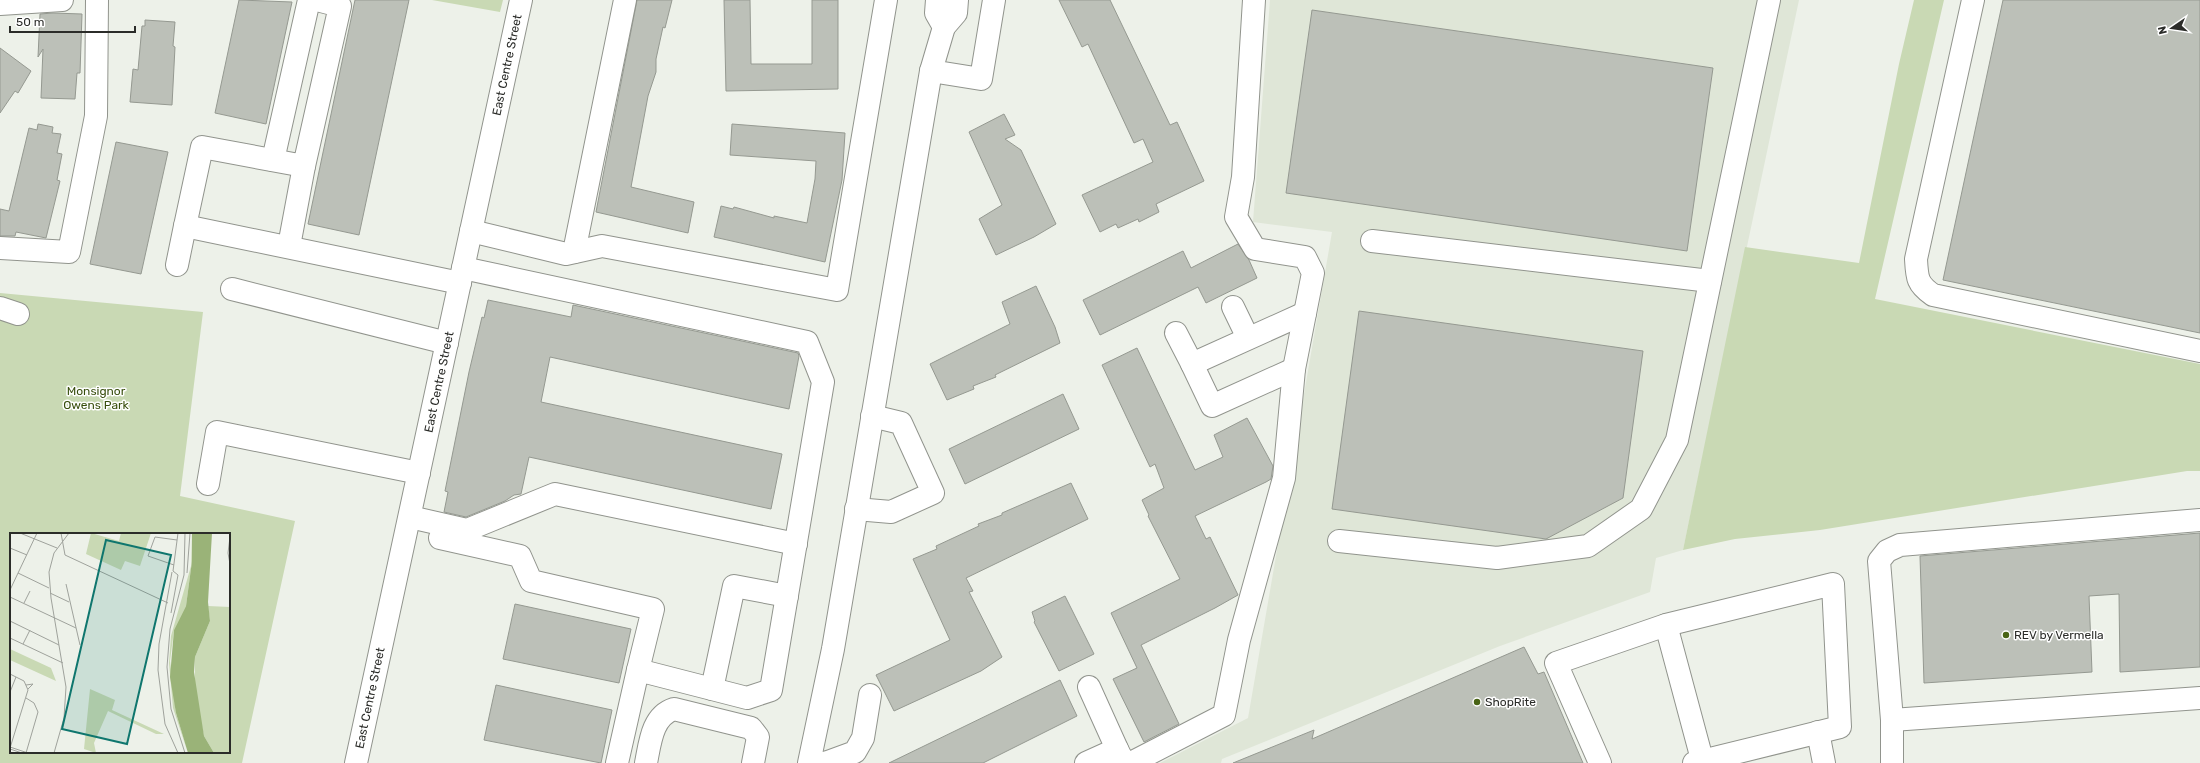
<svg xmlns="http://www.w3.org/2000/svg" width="2200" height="763" viewBox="0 0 2200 763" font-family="Rubik,sans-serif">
  <rect width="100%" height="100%" fill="#edf1e9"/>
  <polygon fill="#dfe6d7" points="1270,0 1799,0 1683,550 1656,558 1650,592 1500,646 1222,759 1221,763 1160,763 1248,718 1332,232 1253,222"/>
  <g fill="#c9d9b4" fill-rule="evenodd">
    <polygon points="432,0 503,0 500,12"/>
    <polygon points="1914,0 1944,0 1875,299 2200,364 2200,471 2187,471 1820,530 1735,539 1683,550 1745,247 1859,263 1899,64"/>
    <path d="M0,293L203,312L180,496L295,521L242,763H0ZM11,534H229V752H11Z"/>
  </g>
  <g fill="#bcc0b8" stroke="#959991">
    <polygon points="239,0 292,2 266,124 215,113"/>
    <polygon points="355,0 409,0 359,235 308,224"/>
    <polygon points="637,0 672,0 665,28 663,27 656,59 656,72 648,96 631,187 694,202 688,233 596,212"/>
    <polygon points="724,0 750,0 751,64 812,64 812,0 838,0 838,89 726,91"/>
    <polygon points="1059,0 1110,0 1170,125 1177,122 1204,181 1156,204 1159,212 1139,222 1138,219 1118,228 1116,224 1100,232 1082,195 1153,162 1143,139 1134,143 1088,44 1082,47"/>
    <polygon points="2003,0 2200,0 2200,333 1943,280"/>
    <polygon points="1312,10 1713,68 1687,251 1286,193"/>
    <polygon points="53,13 82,14 80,73 77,73 75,99 41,98 43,49 38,57 40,14"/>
    <polygon points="145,20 175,22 173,46 175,47 172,105 130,102 133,69 138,70 142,26 145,26"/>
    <polygon points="0,48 31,71 18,93 15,91 0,113"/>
    <polygon points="1004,114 1015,135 1005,139 1021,150 1056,224 1034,237 996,255 979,219 1002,205 969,132"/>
    <polygon points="38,124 53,127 52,133 61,134 57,153 62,154 57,180 60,181 46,238 16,232 15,236 0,236 0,209 9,211 29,128 37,130"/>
    <polygon points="732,124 845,133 842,180 825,262 714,237 721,206 733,209 734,207 774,218 774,216 807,223 815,179 816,161 730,155"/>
    <polygon points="116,142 168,152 141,274 90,264"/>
    <polygon points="1238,244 1249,260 1257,278 1206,303 1198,287 1100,335 1083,300 1183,251 1191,268"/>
    <polygon points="1036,286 1055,327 1060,343 995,375 996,377 973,386 974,389 947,400 930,364 1010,324 1002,302"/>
    <polygon points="488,300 571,317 573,305 798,353 799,356 789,409 550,357 541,402 782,454 771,509 529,457 521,494 514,495 505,501 466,517 444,512 448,492 445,491 469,372 482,317 484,318"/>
    <polygon points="1359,311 1643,351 1623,498 1546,539 1332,509"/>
    <polygon points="1137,348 1195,470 1223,457 1214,435 1247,418 1273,466 1271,479 1266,482 1195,516 1206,539 1210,537 1238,595 1215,608 1141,645 1179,724 1144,742 1113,679 1137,668 1111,613 1180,579 1148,516 1149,515 1142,500 1164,488 1155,464 1150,467 1102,365"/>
    <polygon points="1063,394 1079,429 965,484 949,449"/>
    <polygon points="1071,483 1088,519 966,578 973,591 969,592 1002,657 981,671 894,711 876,675 950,640 913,559 937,549 936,546 979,526 978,524 1002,515 1002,513"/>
    <polygon points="2200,533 2200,667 2120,672 2119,594 2089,596 2092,672 1924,683 1920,556"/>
    <polygon points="1065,596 1094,654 1059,671 1034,622 1035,621 1032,612"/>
    <polygon points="515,604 631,629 619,683 503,659"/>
    <polygon points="1524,647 1538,674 1544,672 1583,763 1233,763 1314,730 1312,739"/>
    <polygon points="1060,680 1077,716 983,763 889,763"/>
    <polygon points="496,685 612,710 601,763 484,740"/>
  </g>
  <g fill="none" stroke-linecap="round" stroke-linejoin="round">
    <g stroke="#91948d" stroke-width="24">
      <g id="minor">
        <polyline points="317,0 340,6 304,166 202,147 185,226 460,283"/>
        <polyline points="937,0 936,13 944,27"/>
        <path d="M1973,0L1916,259C1917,278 1917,284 1933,295L2200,351"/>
        <polyline points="0,4 62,0"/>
        <polyline points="931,71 981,79 994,0"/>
        <polyline points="273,160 309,0"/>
        <polyline points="471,231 566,254 602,246 837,290 886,0"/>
        <polyline points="1372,241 1710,281"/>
        <polyline points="289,246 304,166"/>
        <polyline points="0,248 69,252 96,116 97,0"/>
        <polyline points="574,252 625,0"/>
        <polyline points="177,265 185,226"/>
        <polyline points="463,268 807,342 823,382 771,690 747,698 638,670 617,763"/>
        <polyline points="232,289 447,343"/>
        <polyline points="1233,307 1248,338"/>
        <polyline points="0,308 18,314"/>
        <polyline points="1176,333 1192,364"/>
        <polyline points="1294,369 1212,406 1192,364 1305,313"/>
        <polyline points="208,484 217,432 419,473"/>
        <polyline points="856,509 891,512 933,493 901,423 872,416"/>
        <polyline points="410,517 467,530 555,494 796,544"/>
        <polyline points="440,538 520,556 531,581 653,609 638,670"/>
        <polyline points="1339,541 1497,558 1588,546 1641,509 1677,440 1769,0"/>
        <polyline points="1666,625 1703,763"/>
        <polyline points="1089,687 1117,749"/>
        <polyline points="712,689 734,586 787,596"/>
        <polyline points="1892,720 2200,698"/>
        <polyline points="1818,732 1824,763"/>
        <polyline points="810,762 825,763 855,752 863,738 870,695"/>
        <polyline points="356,763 521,0"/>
        <path d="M646,763C650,743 652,716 674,709L751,728L758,737L753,763"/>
        <polyline points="809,763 833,649 931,71 944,27 956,13 957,0"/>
        <polyline points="1086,763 1117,749 1122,759 1131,763 1224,715 1239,640 1284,478 1294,369 1313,273 1305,257 1255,249 1236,217 1243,177 1254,0"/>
        <polyline points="1600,763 1556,663 1666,625 1833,584 1840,727 1694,763"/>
        <polyline points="1892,763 1892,720 1879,561 1887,551 1900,545 2200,520"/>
      </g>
    </g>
    <use href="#minor" stroke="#fff" stroke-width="22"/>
  </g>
  <g fill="#486314" stroke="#fff" stroke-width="1.5">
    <circle cx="2006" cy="635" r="4"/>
    <circle cx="1477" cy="702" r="4"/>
  </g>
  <g text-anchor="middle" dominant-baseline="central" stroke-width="3" stroke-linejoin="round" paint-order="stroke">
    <g font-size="12" fill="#2b2c29" stroke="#fff">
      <text transform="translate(507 65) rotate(-78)">East Centre Street</text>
      <text transform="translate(439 382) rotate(-78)">East Centre Street</text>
      <text transform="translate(370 698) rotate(-78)">East Centre Street</text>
    </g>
    <g font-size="12" fill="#384e0d" stroke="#fff">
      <text x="96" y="391">Monsignor<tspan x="96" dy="14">Owens Park</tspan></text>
    </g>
    <g font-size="12" fill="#2b2c29" stroke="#fff" text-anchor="start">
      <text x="2014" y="635">REV by Vermella</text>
      <text x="1485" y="702">ShopRite</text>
    </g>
  </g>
  <g transform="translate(10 533)">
    <rect width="220" height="220" fill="#edf1e9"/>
    <path d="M81,0L109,8L111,0H141L130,33L115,28L111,37L76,21ZM182,0V28L176,73L164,97L160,128L166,180L178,220L163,175L159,130L161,103L181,33ZM198,73L220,74V220H204L194,203L185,162V124L200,88ZM0,116L41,135L46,148L0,127ZM80,156L105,167L102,177L154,201H146L98,178L84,210L86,220L74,216Z" fill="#c9d9b4"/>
    <path d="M182,0H202L198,69L200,88L185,124L184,139L194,203L204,220H178L166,180L160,144L164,97L176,73L182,28Z" fill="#9ab378"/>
    <path fill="none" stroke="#9fa29c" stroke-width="1" d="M10,0L47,15M51,0L55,22L158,70M175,0L174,42L160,96L157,134L161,176L175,220M220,4L218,20L220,31M0,15L17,22M164,32L138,23L145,4L167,7M163,38L168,0M162,39L149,111L148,137L155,191L168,220M8,40L39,55M177,40L180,0M56,51L70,112M0,57L27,0M40,60L59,69M0,64L66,95M14,70L20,58M161,80L168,42L163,38M0,88L49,112M0,105L53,130M13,111L20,97M0,141L14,148L18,157L0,215M16,152L23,151L18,156M0,159L6,144M16,165L24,170L28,179L16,220M0,214L18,220M0,216L12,220M44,220L54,185L56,154L41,65L39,39L44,20L59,0"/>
    <path fill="#0f766e" fill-opacity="0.15" stroke="#0f766e" stroke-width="2" d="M96,7L161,22L117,211L52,196Z"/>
    <rect width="220" height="220" fill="none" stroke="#2b2c29" stroke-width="2"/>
  </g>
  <g transform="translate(2172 28) rotate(257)" stroke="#ffffff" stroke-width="3" paint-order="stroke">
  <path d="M0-3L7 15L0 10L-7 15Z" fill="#2b2c29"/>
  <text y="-6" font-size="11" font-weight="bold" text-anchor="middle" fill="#2b2c29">N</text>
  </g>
  <path d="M10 26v6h125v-6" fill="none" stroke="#2b2c29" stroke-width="2"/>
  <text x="16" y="26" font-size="12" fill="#2b2c29" stroke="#ffffff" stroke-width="3" paint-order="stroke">50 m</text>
</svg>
